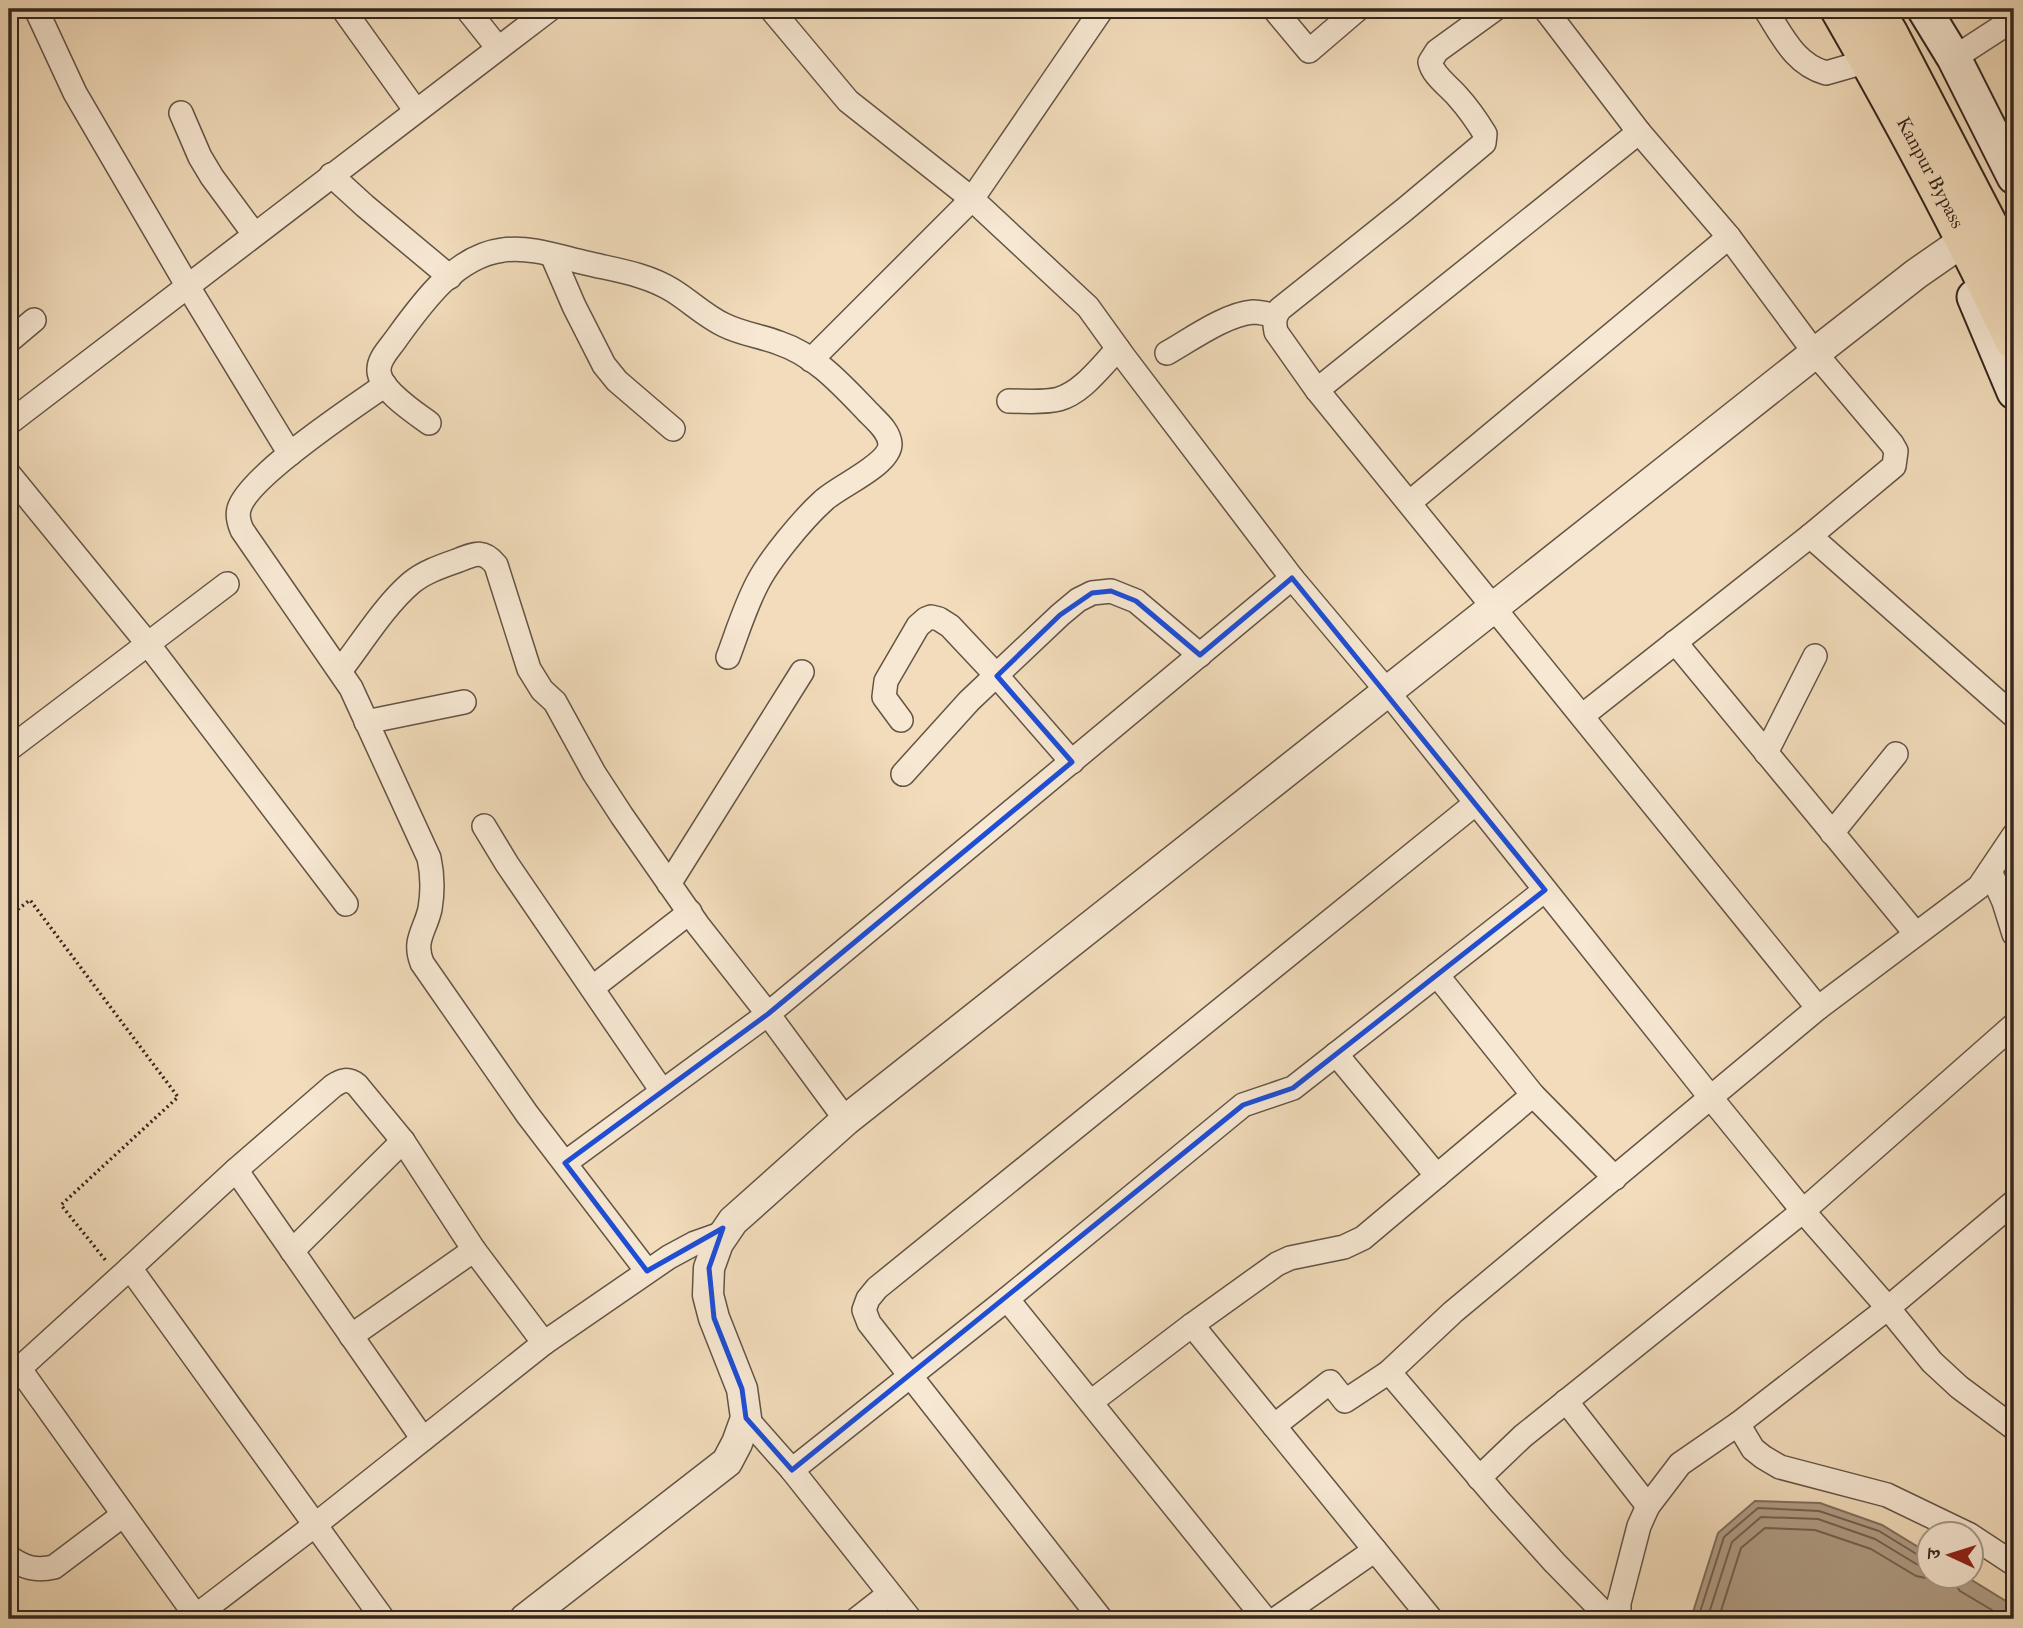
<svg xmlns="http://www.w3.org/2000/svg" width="2023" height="1628" viewBox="0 0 2023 1628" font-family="'IM FELL French Canon','Noto Serif Devanagari',serif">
  <rect width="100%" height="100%" fill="#f2dcbb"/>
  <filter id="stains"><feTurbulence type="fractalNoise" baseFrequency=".00286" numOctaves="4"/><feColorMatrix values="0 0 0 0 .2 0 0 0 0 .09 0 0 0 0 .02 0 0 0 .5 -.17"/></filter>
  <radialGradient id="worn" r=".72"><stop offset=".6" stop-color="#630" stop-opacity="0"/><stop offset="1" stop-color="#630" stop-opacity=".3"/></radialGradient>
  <polygon fill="#b19e86" stroke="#7f6e5d" stroke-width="2" points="1755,1501 1820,1503 1882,1525 1928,1553 1928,1576 1965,1576 2014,1606 2014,1619 1694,1619 1693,1612 1718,1533"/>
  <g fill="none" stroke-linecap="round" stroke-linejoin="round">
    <g stroke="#726252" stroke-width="2">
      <polyline points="1954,1576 1955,1584 1960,1591 2007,1619"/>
      <polyline points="1700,1619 1700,1612 1724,1537 1758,1508 1819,1511 1879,1531 1923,1558 1928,1558"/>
      <polyline points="1709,1619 1709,1613 1732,1542 1761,1517 1818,1519 1875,1539 1918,1565 1928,1567"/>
      <polyline points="1720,1619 1720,1614 1741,1548 1765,1528 1815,1530 1871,1549 1916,1576 1926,1578 1938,1576"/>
    </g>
    <g stroke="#635446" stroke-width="26">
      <g id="minor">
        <polyline points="36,9 75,93 187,285 290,454"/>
        <polyline points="343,9 416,111"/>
        <polyline points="467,9 498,48"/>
        <polyline points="771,9 848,101 972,199 1088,307 1124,357 1292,578 1387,691 1711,1098 1803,1211 1888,1308 1932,1362 1959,1387 2014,1428"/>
        <polyline points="1274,9 1309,51 1358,9"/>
        <polyline points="1545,9 1639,132"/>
        <path d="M1765,9C1782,35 1794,64 1826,73L1854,65"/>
        <polyline points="1954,58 2014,19"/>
        <polyline points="181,113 200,157 212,177 254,234"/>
        <polyline points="331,175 365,206 450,277"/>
        <polyline points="552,255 574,306 604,365 617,381 673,429"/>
        <polyline points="9,341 34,320"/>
        <path d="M1167,353C1190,340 1226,314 1253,312C1260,312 1268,314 1275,316"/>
        <polyline points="811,360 972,199 1102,9"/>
        <path d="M385,385C355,406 247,477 239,509C237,516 239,523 242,530L351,688L429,858C433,876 433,891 430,909C425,931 413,940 422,963L527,1114L647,1271"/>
        <path d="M1317,390L1276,332C1274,322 1274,317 1280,309L1404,210L1484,143L1485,134C1477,121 1468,108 1458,97C1449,86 1433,76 1430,62L1437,51L1495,9"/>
        <path d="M1009,401C1025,401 1044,403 1059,399C1083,392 1101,366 1118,349"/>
        <polyline points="9,423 550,9"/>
        <path d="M429,423C414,412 380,390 379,371C378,359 390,348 396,339C422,303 455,256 503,250C530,246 560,257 586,263C615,270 646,274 672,290C690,301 705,316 724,325C742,334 761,336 779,343C815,355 841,384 866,410C875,420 889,430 890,444C890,465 837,487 823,501C803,519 769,560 757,584C745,607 737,633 728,657"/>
        <polyline points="9,474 148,644 346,904"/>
        <path d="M1409,503L1729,237L1639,132L1317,390C1484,596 1652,802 1818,1008"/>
        <polyline points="1810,536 2014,716"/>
        <polyline points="1675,642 1916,934"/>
        <path d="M340,671C361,644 385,605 411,583C424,572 442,566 459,560C476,553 484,550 496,565L529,669L542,690L555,702L594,773L622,816L698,925L768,1014L565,1163"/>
        <polyline points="1582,716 1810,536 1894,466 1896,451 1892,444 1815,353 1729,237"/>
        <polyline points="901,720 884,697 886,681 918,626 926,619 931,617 939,619 950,626 997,676 1072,762"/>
        <polyline points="366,722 464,702"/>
        <polyline points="9,749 227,584"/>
        <polyline points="1766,753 1815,656"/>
        <polyline points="903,774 969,701 1060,615 1078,600 1092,593 1111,591 1136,601 1200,655"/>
        <polyline points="484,826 507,864 662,1091"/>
        <polyline points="1832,833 1896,754"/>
        <polyline points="1990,871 2004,902 2014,934"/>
        <polyline points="669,884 802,672"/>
        <polyline points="1437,975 1533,1095 1615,1178"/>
        <polyline points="592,988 690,912"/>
        <polyline points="1336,1054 1437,1176"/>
        <polyline points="846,1120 768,1014 1292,578"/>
        <polyline points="292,1251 403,1141"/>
        <polyline points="1007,1299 1265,1619"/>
        <polyline points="1192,1325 1431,1619"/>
        <polyline points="351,1336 474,1250"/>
        <polyline points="544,1343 669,1257 695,1243 726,1232"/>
        <polyline points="19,1368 196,1616"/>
        <polyline points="1389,1372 1501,1503 1555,1563 1610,1619"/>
        <polyline points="9,1378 130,1268"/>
        <polyline points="1566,1401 1648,1506"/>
        <polyline points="1091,1402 1192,1325 1277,1264 1290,1258 1344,1247 1363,1238 1533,1095"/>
        <polyline points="746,1418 792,1470 910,1619"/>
        <polyline points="1738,1424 1753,1449 1763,1457 1780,1467 1887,1495 1968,1534"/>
        <polyline points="1274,1426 1330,1382 1345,1401 1389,1372 1453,1312 1818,1008 1979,887 2014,835"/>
        <polyline points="792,1470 1007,1299 1243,1105 1293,1088 1545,890"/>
        <polyline points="1479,1478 1523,1436 1803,1211 2014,1025"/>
        <polyline points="1970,1535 2014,1564"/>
        <path d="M9,1557C24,1568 36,1571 54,1567L123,1515"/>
        <path d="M192,1619L315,1525L544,1343L474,1250L403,1141L357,1085C348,1078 342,1080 333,1086L236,1170"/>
        <polyline points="383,1619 130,1268 236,1170 423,1439"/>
        <polyline points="857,1619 889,1594"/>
        <polyline points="1101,1619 869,1323 864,1310 868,1299 877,1288 1476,803"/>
        <polyline points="1276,1619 1375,1550"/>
        <polyline points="1619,1619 1619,1603 1639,1526 1648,1506 1680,1464 1738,1424 1888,1308 2014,1202"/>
      </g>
    </g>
    <g stroke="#635446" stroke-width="33">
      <polyline id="tertiary" points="525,1619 727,1462 737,1443 746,1418 742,1389 714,1318 708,1295 709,1268 718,1243 733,1221 846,1120 1815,353 1916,274 1952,249"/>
    </g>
    <g stroke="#33261f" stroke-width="37">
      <g id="secondary">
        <polyline points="1924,9 1954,58 2014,177"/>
        <polyline points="1974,297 2014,392"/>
      </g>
    </g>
    <g stroke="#33261f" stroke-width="42">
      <g id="trunk">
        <path id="s1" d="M1840,9C1902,117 1961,227 2014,340"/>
        <polyline points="1873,9 1888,33 2014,275"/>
      </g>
    </g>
    <polyline stroke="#33261f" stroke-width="3.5" stroke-dasharray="2 3.5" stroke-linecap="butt" points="9,916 30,900 178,1097 61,1205 107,1262"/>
    <use href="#minor" stroke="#f7e8d3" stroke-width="23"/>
    <use href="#tertiary" stroke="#f7e8d3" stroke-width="30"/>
    <use href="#secondary" stroke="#f7e8d3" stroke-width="33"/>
    <use href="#trunk" stroke="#f2dcbb" stroke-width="38"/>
  </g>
  <path fill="none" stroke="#1d4ed8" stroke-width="5" stroke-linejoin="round" d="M1292,578L1545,890L1293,1088L1243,1105L792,1470L746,1418L742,1389L714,1318L709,1268L723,1228L647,1271L565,1163L768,1014L1072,762L997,676L1060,615L1092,593L1111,591L1136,601L1200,655Z"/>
  <g text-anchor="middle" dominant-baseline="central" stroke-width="6" stroke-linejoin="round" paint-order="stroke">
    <g font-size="19" fill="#33261f" stroke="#f7e8d3">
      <text stroke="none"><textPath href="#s1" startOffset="187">Kanpur Bypass</textPath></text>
    </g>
  </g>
  <rect width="2023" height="1628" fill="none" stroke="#f2dcbb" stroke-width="35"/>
  <rect x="10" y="10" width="2002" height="1607" fill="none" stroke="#33261f" stroke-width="3.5"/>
  <rect x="18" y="18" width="1988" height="1593" fill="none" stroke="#33261f" stroke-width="2"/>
  <g transform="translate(1950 1555) rotate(274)"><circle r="33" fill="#f7e8d3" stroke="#a99a8b" stroke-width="2"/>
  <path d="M0-5L12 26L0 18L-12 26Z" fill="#8f2418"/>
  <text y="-10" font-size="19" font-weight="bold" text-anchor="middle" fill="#33261f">उ</text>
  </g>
  <rect width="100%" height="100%" filter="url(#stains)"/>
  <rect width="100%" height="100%" fill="url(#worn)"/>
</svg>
